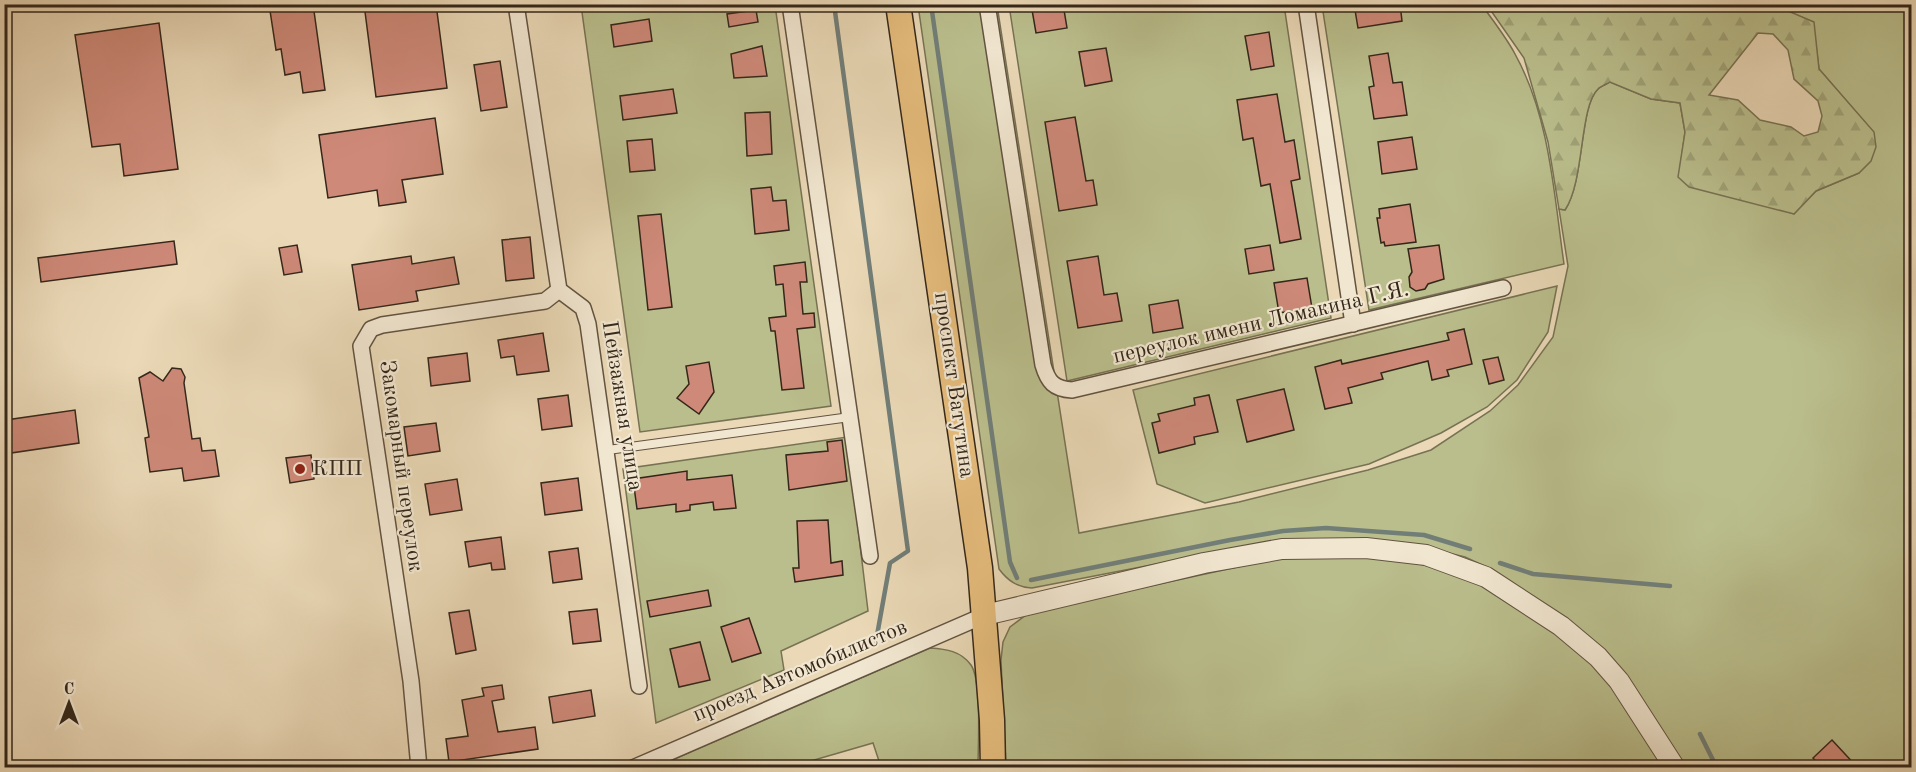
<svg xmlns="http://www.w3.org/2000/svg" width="1916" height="772" viewBox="0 0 1916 772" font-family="'Old Standard TT',serif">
  <defs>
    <pattern id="forest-firs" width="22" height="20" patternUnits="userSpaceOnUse" patternTransform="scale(1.5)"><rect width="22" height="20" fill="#babe8c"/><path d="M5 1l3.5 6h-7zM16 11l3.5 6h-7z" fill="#a0a378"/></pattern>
  </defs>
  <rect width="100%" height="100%" fill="#ead8b6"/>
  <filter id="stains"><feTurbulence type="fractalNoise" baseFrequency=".00333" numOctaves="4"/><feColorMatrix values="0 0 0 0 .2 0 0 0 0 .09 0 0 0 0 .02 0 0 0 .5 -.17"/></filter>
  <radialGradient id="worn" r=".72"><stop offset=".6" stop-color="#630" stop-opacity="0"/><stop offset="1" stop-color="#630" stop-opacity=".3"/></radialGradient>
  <g fill="#babe8c" stroke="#777253" stroke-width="1.5">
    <polygon points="581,5 775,5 831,406 640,432"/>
    <path d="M918,5H997L1079,533L1239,502L1368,470L1431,450L1490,411L1518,385L1553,337L1568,266L1559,209L1565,210C1585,180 1579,107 1598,89C1601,86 1607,84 1610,82L1651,99L1680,103L1685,132L1679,176L1794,214L1816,191L1859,173L1873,132L1819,69L1813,22L1774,5H1911V767H1682L1611,663L1491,569L1465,557L1428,548L1203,555L1032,588C1017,587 1008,581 999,569Z"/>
    <polygon points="1009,5 1284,5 1331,318 1067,381"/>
    <path d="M1322,5H1482C1493,21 1506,37 1515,54C1550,117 1554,195 1564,264L1369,310Z"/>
    <polygon points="1557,286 1548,332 1517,380 1487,407 1441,433 1369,464 1205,503 1157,484 1133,390"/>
    <polygon points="847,437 868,611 781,651 784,670 656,723 623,469"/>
    <path d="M1284,557C1329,558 1380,553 1424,565C1490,582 1555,623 1600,673C1625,701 1645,736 1664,767H1006L1001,660L1003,642L1010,627L1030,612Z"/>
    <path d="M930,648C946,649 961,651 971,665C982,681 978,746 978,767H881L873,743L790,767H656Z"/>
  </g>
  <path fill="url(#forest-firs)" stroke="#777253" stroke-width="1.5" fill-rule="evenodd" d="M1487,5H1774L1814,22L1819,69L1874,132L1876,147L1871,161L1859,173L1816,191L1794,214L1689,187L1678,177L1685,132L1680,103L1651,99L1610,82C1607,84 1601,86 1598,89C1579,107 1585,180 1565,210L1559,209L1548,142L1524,58ZM1758,33L1773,34L1788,50L1794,79L1818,101L1822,116L1818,132L1804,136L1791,127L1760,120L1738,100L1709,95Z"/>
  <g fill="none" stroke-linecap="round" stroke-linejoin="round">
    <g stroke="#717e78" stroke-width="4.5">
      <polyline points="834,4 908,551 890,563 876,641"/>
      <polyline points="931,4 1010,562 1017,578"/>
      <polyline points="1500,563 1533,574 1670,586"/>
      <polyline points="1031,580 1230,540 1283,531 1326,528 1424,535 1470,549"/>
      <polyline points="1700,734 1717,768"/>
    </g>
  </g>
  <g fill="#ce8978" stroke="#34271a" stroke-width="1.5">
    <polygon points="269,4 313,4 325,90 303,93 300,72 285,75 281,49 276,50"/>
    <polygon points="364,4 436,4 447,88 376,97"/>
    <polygon points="1031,4 1063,4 1067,28 1036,33"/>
    <polygon points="1354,4 1400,4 1402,21 1358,28"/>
    <polygon points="756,10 758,22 729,27 727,14"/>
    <polygon points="649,19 652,41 614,47 611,25"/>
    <polygon points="159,23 178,169 124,176 120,144 92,147 75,35"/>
    <polygon points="1269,32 1274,66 1251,70 1245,36"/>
    <polygon points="762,46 767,76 734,78 731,54"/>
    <polygon points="1106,48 1112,81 1085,86 1079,52"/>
    <polygon points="1388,53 1393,83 1402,82 1407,115 1374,119 1369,87 1374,86 1369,56"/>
    <polygon points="500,61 507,107 481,111 474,65"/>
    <polygon points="673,89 677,113 623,120 620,96"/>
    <polygon points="1277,94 1285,142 1294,140 1300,179 1291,181 1301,239 1280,243 1270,184 1261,186 1253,138 1243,140 1237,100"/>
    <polygon points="770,112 772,154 747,156 745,113"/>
    <polygon points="1075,117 1086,181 1093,180 1097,205 1059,211 1045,122"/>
    <polygon points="435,118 443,174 402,180 406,202 379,206 377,190 328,198 319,135"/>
    <polygon points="1412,137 1417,169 1382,174 1378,142"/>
    <polygon points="652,139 655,170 630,172 627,141"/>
    <polygon points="771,187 773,201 786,200 789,230 755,234 751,189"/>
    <polygon points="1410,204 1416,242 1385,246 1384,242 1381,243 1377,218 1380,218 1379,209"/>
    <polygon points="661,214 672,307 648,310 638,216"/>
    <polygon points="530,237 534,278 506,281 502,240"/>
    <polygon points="174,241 177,264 41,282 38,258"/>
    <polygon points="297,245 302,272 284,275 279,248"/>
    <polygon points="1270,245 1274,270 1249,274 1245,249"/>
    <polygon points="1439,245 1444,279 1428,284 1425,289 1416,291 1410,287 1409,277 1412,272 1408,249"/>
    <polygon points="411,256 412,264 454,257 459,284 416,291 418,301 359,310 352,265"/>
    <polygon points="1098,256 1104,295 1117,293 1122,321 1078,328 1067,261"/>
    <polygon points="805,262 807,282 800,282 803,314 814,313 815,327 797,329 804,388 782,390 775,331 771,331 769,318 786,316 783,284 776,285 774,266"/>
    <polygon points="1307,278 1312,308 1279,313 1274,283"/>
    <polygon points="1178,300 1183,328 1153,333 1149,305"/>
    <polygon points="1464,329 1472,364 1447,370 1449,376 1432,380 1428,361 1381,373 1383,379 1348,388 1352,403 1325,409 1315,367 1341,360 1342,364 1449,340 1447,333"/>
    <polygon points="543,333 549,371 517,375 514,356 501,358 498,340"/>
    <polygon points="467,353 470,381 431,386 428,358"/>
    <polygon points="1498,357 1504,380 1489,384 1483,360"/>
    <polygon points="709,362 714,392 699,414 677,398 689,384 686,366"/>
    <polygon points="172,368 181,369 185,377 184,383 192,439 200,438 202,451 215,450 219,476 184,481 182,468 150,472 145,438 149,437 139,378 150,372 163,381"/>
    <polygon points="1284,389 1294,430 1247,442 1237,400"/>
    <polygon points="568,395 572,426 542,430 538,399"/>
    <polygon points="1209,395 1218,432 1194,437 1195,444 1159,453 1152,423 1160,421 1158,414 1195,405 1194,398"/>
    <polygon points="75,410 79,443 4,454 6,420"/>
    <polygon points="436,423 440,451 408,456 404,427"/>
    <polygon points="842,440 847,481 789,490 786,455 828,451 827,442"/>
    <polygon points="311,455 314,479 290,483 286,458"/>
    <polygon points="687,471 687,480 732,475 736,508 714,510 713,502 690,505 690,510 676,512 676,504 637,509 633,479"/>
    <polygon points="578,478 582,510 545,515 541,483"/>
    <polygon points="457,479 462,510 430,515 425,484"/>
    <polygon points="828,520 831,563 842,561 843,575 795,582 793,568 799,568 797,521"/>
    <polygon points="501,537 505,569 492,570 491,563 469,567 465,542"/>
    <polygon points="578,548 582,579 553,583 549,552"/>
    <polygon points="708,590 711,606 650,617 647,601"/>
    <polygon points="597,609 601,641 573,644 569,612"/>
    <polygon points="469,610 476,650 456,654 449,613"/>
    <polygon points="749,618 761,653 732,662 721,627"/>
    <polygon points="700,642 710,680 679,687 670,649"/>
    <polygon points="502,685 504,699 492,701 498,732 535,727 538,749 449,762 446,739 468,736 462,700 484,696 482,688"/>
    <polygon points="591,690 595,716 553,723 549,697"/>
    <polygon points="1832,740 1858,768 1822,768 1813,758"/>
  </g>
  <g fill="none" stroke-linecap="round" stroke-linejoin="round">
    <g stroke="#625341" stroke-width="10">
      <polyline id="service" points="608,450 850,417"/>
    </g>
    <g stroke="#625341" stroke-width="18">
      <g id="minor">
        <polyline points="516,4 559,290 583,308 588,324 639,686"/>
        <polyline points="790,4 870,556"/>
        <path d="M987,4L1043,365C1048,382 1054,389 1072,390L1503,288"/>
        <polyline points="1306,4 1353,324"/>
        <polyline points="419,768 411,681 361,346 371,329 382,325 545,301 559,290"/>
        <polyline points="633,768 985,615"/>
      </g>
    </g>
    <g stroke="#625341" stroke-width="22">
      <polyline id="tertiary" points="985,615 1204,563 1282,549 1366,548 1426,555 1486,577 1561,626 1598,657 1619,681 1675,768"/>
    </g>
    <g stroke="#34271a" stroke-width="27">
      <polyline id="primary" points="898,4 980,568 992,720 993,768"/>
    </g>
    <use href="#service" stroke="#f1e6d0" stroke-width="8"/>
    <use href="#minor" stroke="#f1e6d0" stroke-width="15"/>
    <use href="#tertiary" stroke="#f1e6d0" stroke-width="20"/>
    <use href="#primary" stroke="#e5bc7b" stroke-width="24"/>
  </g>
  <circle fill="#8f2418" stroke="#f1e6d0" stroke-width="2" cx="300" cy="469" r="6"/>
  <g text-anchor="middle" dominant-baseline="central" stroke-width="4.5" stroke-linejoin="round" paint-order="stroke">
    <g font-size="22" fill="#34271a" stroke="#f1e6d0">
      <text transform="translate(1261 323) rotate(-13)">переулок имени Ломакина Г.Я.</text>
      <text transform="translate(954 385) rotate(82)">проспект Ватутина</text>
      <text transform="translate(622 406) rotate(81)">Пейзажная улица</text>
      <text transform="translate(401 466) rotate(82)">Закомарный переулок</text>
      <text transform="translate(800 671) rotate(-23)">проезд Автомобилистов</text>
    </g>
    <g font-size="22" fill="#34271a" stroke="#f1e6d0" text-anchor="start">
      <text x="312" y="469">КПП</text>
    </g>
  </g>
  <rect width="1916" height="772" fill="none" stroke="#ead8b6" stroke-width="24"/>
  <rect x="6" y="6" width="1904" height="760" fill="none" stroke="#34271a" stroke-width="3"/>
  <rect x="12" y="12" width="1892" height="748" fill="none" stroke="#34271a" stroke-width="1.5"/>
  <g transform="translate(69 703)" stroke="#f1e6d0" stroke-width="4.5" paint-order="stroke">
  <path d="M0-4.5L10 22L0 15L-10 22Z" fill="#34271a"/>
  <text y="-9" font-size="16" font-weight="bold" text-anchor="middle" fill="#34271a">С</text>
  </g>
  <rect width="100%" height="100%" filter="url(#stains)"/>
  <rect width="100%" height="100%" fill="url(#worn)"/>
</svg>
